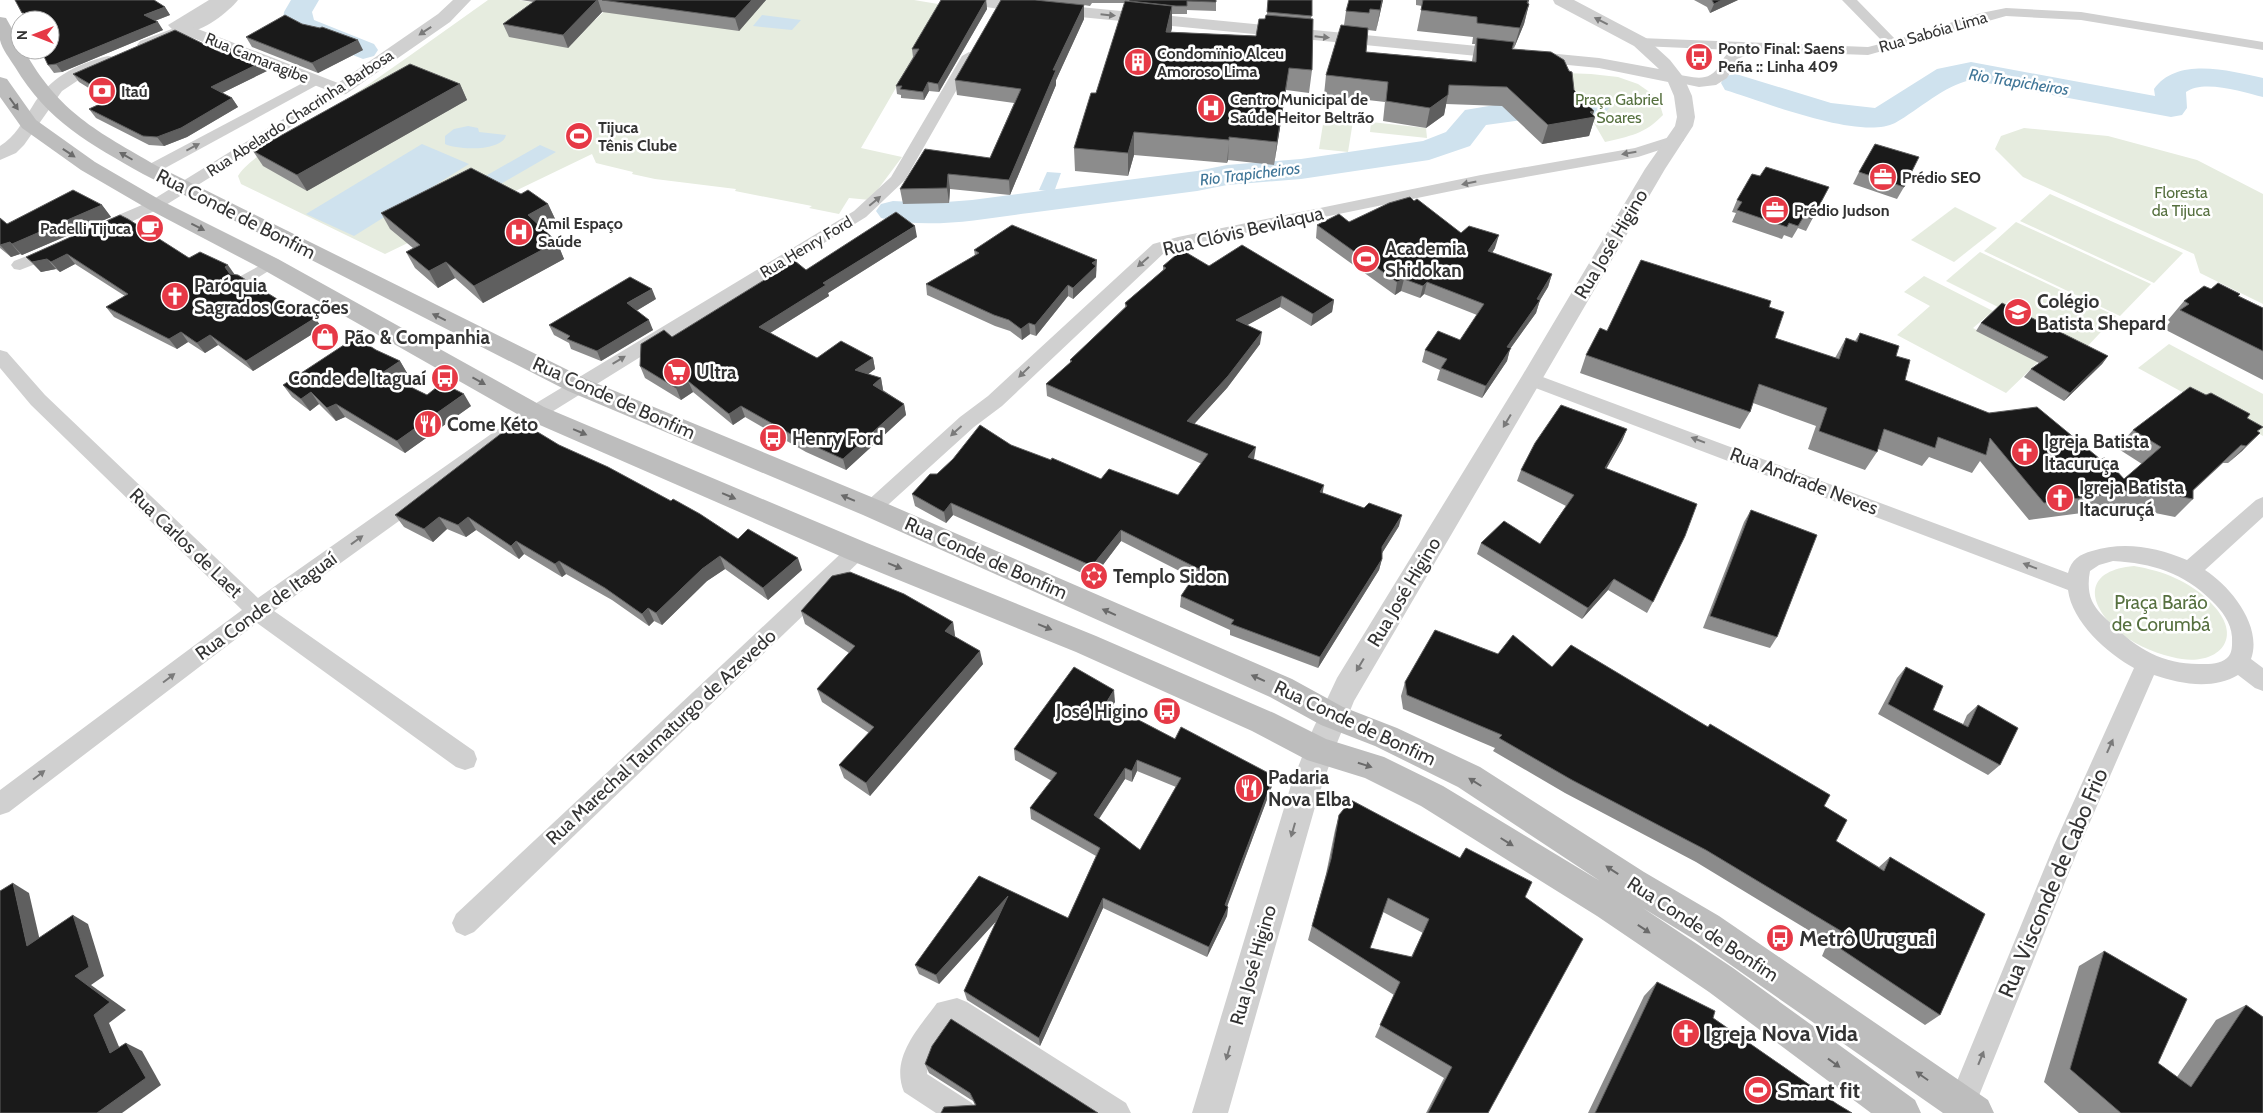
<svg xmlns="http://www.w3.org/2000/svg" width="2263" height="1113" viewBox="0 0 2263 1113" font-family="Cabin,sans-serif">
  <rect width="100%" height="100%" fill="#fff"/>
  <g fill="#e6ecdf">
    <path d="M488,0H519L550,6L595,20L616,0H914L944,5L861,148L902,157L870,200L849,198L839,214L809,208L812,206L735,191L736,189L655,179L632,174L633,172L596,163L592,154L385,254L241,184L238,176C250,155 311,123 334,108C386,73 437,36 488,0Z"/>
    <path d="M1565,73L1591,74L1618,77L1638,84L1658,98L1663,115C1645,134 1630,136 1605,142Z"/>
    <polygon points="1324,118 1353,121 1348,152 1319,149"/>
    <polygon points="1371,122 1426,128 1427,138 1370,132"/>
    <polygon points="2024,128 2108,136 2197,160 2263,194 2263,304 2200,273 2194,254 2023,177 1995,149 2001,136"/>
    <polygon points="2050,194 2183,253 2154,283 2020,221"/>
    <polygon points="1955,207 1997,228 1954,262 1911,240"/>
    <polygon points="2016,222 2151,284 2120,316 1984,251"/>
    <polygon points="1980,252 2116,316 2084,350 1946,281"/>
    <polygon points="1924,276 1993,311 1973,328 2038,362 2006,393 1897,335 1930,306 1904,292"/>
    <polygon points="2169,344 2263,394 2263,436 2138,368"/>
    <path d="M2134,566C2163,571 2190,581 2211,603C2248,640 2215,669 2172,657C2151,652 2131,643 2115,628C2084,598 2088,570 2134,566Z"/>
  </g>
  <g fill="#cfe2ee">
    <polygon points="762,15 801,20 792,30 753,26"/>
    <path d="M468,126L478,128L479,132L506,135C502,152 457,150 445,144V136L454,129Z"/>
    <polygon points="422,144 469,164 354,236 306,214"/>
    <polygon points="540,145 556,152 497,186 482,178"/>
    <polygon points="1047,172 1061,173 1054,192 1039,190"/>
  </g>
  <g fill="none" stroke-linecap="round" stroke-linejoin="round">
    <g fill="#cfe2ee" fill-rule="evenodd">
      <polygon points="291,0 319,0 312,12 314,20 374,44 378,50 374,56 363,59 294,32 283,20 284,12"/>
      <path d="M1971,62L2155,96L2154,89C2177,56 2231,71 2263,78V97C2244,92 2203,79 2186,92L2187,108L2182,115L2171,117L1971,80C1943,86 1920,109 1895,123C1860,141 1762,101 1725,90L1721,83L1725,76L1736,74L1831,103L1875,108L1937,69Z"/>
      <path d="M1595,96L1606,98L1611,105L1606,112L1595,114L1530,119L1486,125L1470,146L1429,160L1301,179L1227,185L1197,191C1141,198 1085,206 1029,213C981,219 929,230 881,218L876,211L881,204L893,201L933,203L972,200L1197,171L1227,165L1301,159L1423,141L1446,132L1465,110L1530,99Z"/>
    </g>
    <polygon fill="#d0d0d0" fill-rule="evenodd" points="270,260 277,264 275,267 249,283 239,283 237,280 239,277"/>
    <g fill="#d0d0d0" fill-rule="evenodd">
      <path d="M209,0H238C226,15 185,47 168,25Z"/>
      <path d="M1842,0H1857L1896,40L1981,13L2006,8L2081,12L2263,42V50L2081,20L2006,16L1868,55L1754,51L1738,59L1727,78L1716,85L1699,87L1670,81L1668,78L1675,74C1693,77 1710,84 1720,64C1724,58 1726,53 1733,50L1640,46L1633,42L1640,38L1868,47L1884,43Z"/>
      <polygon points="969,52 976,56 905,180 866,217 542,418 274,611 474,751 477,759 474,767 465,770 456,767 257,623 9,812 0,815 0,790 242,610 31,405 0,368 0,350 7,352 45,395 258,598 528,408 854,211 891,177 962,56"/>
      <polygon points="314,77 319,78 321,81 319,84 156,173 144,173 142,170 144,167"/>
      <polygon points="340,86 347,90 345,93 161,208 107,233 95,233 93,229 95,225 149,202 335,87"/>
      <polygon points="1676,135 1681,137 1684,140 1681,143 1638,157 1481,185 1181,246 1165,252 1002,406 974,427 879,513 872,516 865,513 862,508 865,503 960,417 988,396 1153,244 1178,237 1481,175 1635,148"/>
      <polygon points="55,245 61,246 63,250 61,254 20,270 14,269 11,265 14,261"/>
      <path d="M1532,373L2068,573C2071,560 2080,554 2092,551C2124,541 2156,547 2187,560L2256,500L2263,497V517L2205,570C2230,586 2263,626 2251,659L2263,668V691L2255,688L2238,675C2213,690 2180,684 2154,675L2080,845L1972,1113H1952L1948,1103L2054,845L2134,668C2107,653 2072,622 2068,590L1525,384L1523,379L1525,374ZM2113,561C2152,563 2184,573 2212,601C2222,611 2231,622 2232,637C2232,644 2233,653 2227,658C2220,664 2211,664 2202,664C2165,665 2138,650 2112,624C2105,618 2096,610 2092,601C2088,592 2088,581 2090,571L2099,565Z"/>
      <polygon points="857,543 864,545 868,551 864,557 474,932 465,936 456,932 452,923 456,914 850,545"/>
      <path d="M957,998L967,1002L1126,1103L1131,1113H1090L954,1026C943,1041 929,1055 927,1074L972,1103L977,1113H936L904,1092C890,1058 918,1029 937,1003Z"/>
    </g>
    <g fill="#d0d0d0" fill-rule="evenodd">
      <polygon points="453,0 471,0 450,22 346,94 340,95 185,35 146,50 140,49 137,45 140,41 185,24 338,83 438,14"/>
      <polygon points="965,0 1009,0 1599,58 1659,69 1634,46 1555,4 1553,0 1574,0 1646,38 1670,60 1684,78 1692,96 1695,117 1693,126 1665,169 1354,701 1337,743 1317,800 1228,1113 1192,1113 1291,785 1313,729 1337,678 1522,376 1645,169 1675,126 1677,117 1674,96 1668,82 1599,68 999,9 967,4"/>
      <path d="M108,56L114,57L117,61L114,65L80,79L62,91L24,145L16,153L0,160V146C15,137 23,121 32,107C49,78 76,64 108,56Z"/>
    </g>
    <path fill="#bdbdbd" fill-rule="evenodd" d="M0,17L6,18L20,43V50H24C59,113 97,131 157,166L586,379L881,501L1292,679L1343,707L1397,728L1480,767L1644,872L1719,916L1988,1100L1994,1113H1943L1695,940L1643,908L1733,968L1915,1100L1921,1113H1871L1709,992L1597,916L1421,806L1365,778L1307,760L1252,731L1076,652L847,559L526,419L262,269L148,209L81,170L22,128L0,97V77L7,79L36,120L95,162L162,201L278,259L544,407L867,543L1096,636L1274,713L1326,739L1384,757L1443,786L1600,881L1458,787L1375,746L1321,725L1270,697L863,515L568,391L143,174C90,144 47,121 15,67C10,59 2,49 0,40C0,33 0,24 0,17Z"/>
  </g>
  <g fill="#8c8c8c" fill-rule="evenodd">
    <polygon points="521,0 766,0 739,31 602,12 568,48 509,37 503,24 533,2"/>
    <polygon points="986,0 987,9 939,92 929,91 924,100 901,98 901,95 897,94 896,86 913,57 912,49"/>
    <polygon points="1001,0 1216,0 1216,11 1187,10 1187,14 1172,14 1172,28 1171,32 1256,36 1267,15 1268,0 1312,0 1311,19 1312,70 1309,93 1286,90 1274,165 1228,160 1227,163 1134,155 1128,176 1075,171 1074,148 1096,93 1125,3 1092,3 1090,6 1084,5 1084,19 1056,80 1056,85 1010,195 950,189 949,203 903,204 900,189 990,158 1014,103 957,95 955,80"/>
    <polygon points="1383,0 1376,31 1368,30 1366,52 1472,61 1475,44 1472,44 1473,37 1417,31 1422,6 1416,5 1416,0 1529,0 1528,4 1529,4 1524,24 1514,48 1513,48 1512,49 1574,90 1594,111 1593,114 1595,117 1589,136 1542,144 1502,106 1446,104 1444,115 1426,128 1383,121 1385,102 1324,95 1326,75 1344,25 1346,11"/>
    <polygon points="1694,0 1738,0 1710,13 1707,7"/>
    <polygon points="165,7 170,15 155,21 163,30 62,72 54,73 48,65"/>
    <polygon points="302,24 363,50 318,73 252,47 246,37"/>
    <polygon points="222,53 269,70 222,93 232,98 238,107 187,137 164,146 149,145 96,118 89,109 108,100 79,82 73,74"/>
    <polygon points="460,84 467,100 307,191 263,166 253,151"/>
    <polygon points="1859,172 1904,187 1897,199 1853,184"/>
    <polygon points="1760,176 1829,187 1806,231 1798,228 1792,238 1784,235 1782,239 1732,222 1736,213 1732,212 1737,200"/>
    <polygon points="521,194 548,204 556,221 542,228 557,242 564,259 483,303 455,278 438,288 415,268 406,252 413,248 390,229 381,213"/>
    <polygon points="1414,201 1461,233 1495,248 1492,253 1552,274 1548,287 1540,300 1536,313 1510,349 1507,361 1482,398 1437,380 1440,370 1422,362 1425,350 1460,340 1477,315 1424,294 1420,298 1401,291 1395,295 1316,238 1317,225 1349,222"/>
    <polygon points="102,205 111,217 22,255 20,254 11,257 0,248 0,218 7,224"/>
    <polygon points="120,215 189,258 234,275 290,307 315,318 322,328 253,371 218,345 205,353 188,342 177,349 114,317 106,307 125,296 75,264 60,272 56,269 41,272 26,257"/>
    <polygon points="917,237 828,293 829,296 770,333 817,358 873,358 875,369 868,374 881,378 883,390 904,404 906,415 846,470 806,452 745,417 733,425 693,392 681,400 645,378 640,366 672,337 806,270"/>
    <polygon points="974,250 1097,271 1096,271 1096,277 1073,299 1068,296 1036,336 1030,334 1022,340 1010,331 995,326 927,295 926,284 975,256"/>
    <polygon points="1163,266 1209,266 1334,300 1332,312 1311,326 1280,307 1247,325 1260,344 1227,388 1194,424 1254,459 1323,493 1399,526 1382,553 1382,559 1379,570 1318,668 1230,635 1230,630 1180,607 1181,596 1193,578 1121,541 1093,578 953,515 946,523 915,506 912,494 937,474 1011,445 1101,479 1178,495 1202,464 1047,396 1046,384 1070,363 1070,360 1125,307 1125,303 1163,270"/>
    <polygon points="2211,289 2239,296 2263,308 2263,380 2164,329 2170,322 2168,320 2184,301"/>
    <polygon points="656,299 636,311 653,330 601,361 571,349 569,343 554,335 549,325"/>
    <polygon points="1769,307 1775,338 1835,358 1846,338 1855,341 1860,333 1896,356 1905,380 2124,479 2142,464 2117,448 2133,430 2247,418 2258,432 2242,451 2228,463 2223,463 2193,491 2193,499 2175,517 2155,513 2143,505 2029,520 1980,461 1972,473 1929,457 1922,466 1878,449 1877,452 1865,470 1808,449 1816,426 1753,403 1750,412 1740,429 1580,373 1586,355 1607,331"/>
    <polygon points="1981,323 2108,356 2102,364 2064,401 2024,377 2031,369 2039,363 1976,331"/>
    <polygon points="376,350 400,361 407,373 397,380 427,395 471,406 405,453 345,417 336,421 319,404 310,411 292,397 283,385"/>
    <polygon points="1627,429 1622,441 1606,469 1653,602 1647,613 1608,590 1582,619 1477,554 1481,543 1540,544 1566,506 1517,481 1521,470"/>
    <polygon points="559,445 738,539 802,570 768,600 725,569 707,581 662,625 654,621 649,626 612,600 566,574 562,577 524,554 519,559 476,530 466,537 447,529 433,542 404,527 395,515"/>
    <polygon points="1751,510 1777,637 1770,648 1703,628 1744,522"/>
    <polygon points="801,611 953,622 955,636 954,637 983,664 870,796 844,778 839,765 869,733 822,702 817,689 849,653 805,624"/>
    <polygon points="1498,654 1552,667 1824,806 1836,841 1879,867 1890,857 1940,1015 1925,1025 1822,956 1828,942 1696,862 1565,793 1493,751 1495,748 1403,709 1401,696 1405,682"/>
    <polygon points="1906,667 1933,710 1963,724 1967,715 1978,705 2000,765 1988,775 1878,714 1897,678"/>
    <path d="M1115,702L1112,706L1175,739L1274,776L1272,786L1227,906L1228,907L1227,916L1207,957L1103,908L1040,1046L967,1000L964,991L997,920L939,984L919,974L915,965L979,876L1068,918L1096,856L1031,819L1030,808L1052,781L1015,760L1014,749ZM1137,771L1176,787L1140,850L1099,819L1125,779L1132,782Z"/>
    <path d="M1339,815L1525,897L1488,1113H1426L1444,1078L1375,1037L1394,995L1308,940L1326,874L1335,830ZM1383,912L1423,933L1411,957L1370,948Z"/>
    <polygon points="2104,951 2158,1063 2177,1077 2216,1020 2246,1005 2263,1113 2079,1113 2044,1082 2079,966"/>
    <polygon points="1657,982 1713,1018 1837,1104 1852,1113 1588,1113 1644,996"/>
    <polygon points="925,1064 1098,1113 975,1105 973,1101 929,1073"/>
  </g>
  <g fill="#5f5f5f">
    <polygon points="597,0 598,0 602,12 568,48 563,35"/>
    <polygon points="752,0 766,0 739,31 735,18"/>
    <polygon points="986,0 987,9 939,92 938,84"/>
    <polygon points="1382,0 1383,0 1376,31 1380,10"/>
    <polygon points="1528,0 1529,0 1524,18 1529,4 1524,24 1514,48"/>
    <polygon points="1722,0 1738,0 1710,13 1714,4"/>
    <polygon points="1084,5 1084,19 1056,80 1056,85 1010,195 1009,180 1053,70"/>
    <polygon points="1172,6 1172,28 1165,54 1166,32"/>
    <polygon points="165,7 170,15 149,23 144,15"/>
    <polygon points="158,22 163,30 62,72 56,64"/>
    <polygon points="358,40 363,50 318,73 312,63"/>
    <polygon points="264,61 269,70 216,96 211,87"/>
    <polygon points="1289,68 1286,90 1274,165 1277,142"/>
    <polygon points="928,82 929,91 924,100 923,92"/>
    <polygon points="460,84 467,100 307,191 297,175"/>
    <polygon points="1448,95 1444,115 1426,128 1430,108"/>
    <polygon points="232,98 238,107 187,137 164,146 157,137"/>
    <polygon points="1594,111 1592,117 1595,117 1589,136 1542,144 1548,125"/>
    <polygon points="1134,132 1134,155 1128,176 1128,153"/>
    <polygon points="1229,137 1228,160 1227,163 1229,140"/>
    <polygon points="948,174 950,189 949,203 947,188"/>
    <polygon points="548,204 556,221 535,232 528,215"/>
    <polygon points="102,205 111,217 22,255 12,244"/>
    <polygon points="915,226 917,237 828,293 829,296 762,338 759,327 823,283"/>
    <polygon points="1499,235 1495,248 1485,264 1488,251"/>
    <polygon points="10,242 20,254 11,257 0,245"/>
    <polygon points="557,242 564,259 483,303 474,286"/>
    <polygon points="67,254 75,264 60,272 51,262"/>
    <polygon points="47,259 56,269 41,272 32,262"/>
    <polygon points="1097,260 1096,277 1073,299 1073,288 1092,263"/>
    <polygon points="446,262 455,278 438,288 429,271"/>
    <polygon points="228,265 235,275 232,277 225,267"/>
    <polygon points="1552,274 1548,287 1539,302 1540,300 1536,313 1510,349 1507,361 1482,398 1486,386 1507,347"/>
    <polygon points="1404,279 1401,291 1395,295 1397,282"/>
    <polygon points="1427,282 1424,294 1420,298 1423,286"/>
    <polygon points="1068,285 1068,296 1036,336 1035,325"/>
    <polygon points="652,289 656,299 631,314 627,303"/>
    <polygon points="1282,296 1280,307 1235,332 1236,320"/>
    <polygon points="1334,300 1332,312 1311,326 1313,314"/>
    <polygon points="315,318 322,328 253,371 246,361"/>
    <polygon points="649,320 653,330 601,361 597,351"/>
    <polygon points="1029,323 1030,334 1022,340 1021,329"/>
    <polygon points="181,332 188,342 177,349 169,339"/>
    <polygon points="1262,332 1260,344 1227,388 1186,433 1187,421"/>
    <polygon points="210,335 218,345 205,353 197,343"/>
    <polygon points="2108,356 2102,364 2064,401 2070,393"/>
    <polygon points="873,358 875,369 858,382 855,370"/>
    <polygon points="400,361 407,373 390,385 382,373"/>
    <polygon points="881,378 883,390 876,396 873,385"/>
    <polygon points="688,381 693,392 681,400 676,388"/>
    <polygon points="311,392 319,404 310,411 301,399"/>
    <polygon points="464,394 471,406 405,453 397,441"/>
    <polygon points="336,404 345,417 336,421 327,408"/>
    <polygon points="904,404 906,415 846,470 843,459"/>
    <polygon points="741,406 745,417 733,425 729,414"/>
    <polygon points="1627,429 1622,441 1600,480 1605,468"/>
    <polygon points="2260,433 2242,451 2228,463 2246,446"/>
    <polygon points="1256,447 1254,459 1247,469 1248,457"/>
    <polygon points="1324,485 1322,497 1320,492"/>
    <polygon points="951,503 953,515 946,523 944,512"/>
    <polygon points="1402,515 1399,526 1379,558 1382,547"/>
    <polygon points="439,517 447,529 433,542 424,529"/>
    <polygon points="468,517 476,530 466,537 458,525"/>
    <polygon points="1121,530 1121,541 1093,578 1092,566"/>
    <polygon points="516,541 524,554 519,559 511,546"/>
    <polygon points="720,556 725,569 707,581 662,625 656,613 702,569"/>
    <polygon points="798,558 802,570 768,600 763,588"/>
    <polygon points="1382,559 1379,570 1318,668 1320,657"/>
    <polygon points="559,561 566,574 562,577 555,564"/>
    <polygon points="1614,579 1608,590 1582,619 1588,608"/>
    <polygon points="648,608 654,621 649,626 642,614"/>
    <polygon points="953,622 955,636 947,645 945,631"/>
    <polygon points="980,651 983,664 870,796 866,783"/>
    <polygon points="1114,690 1115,702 1107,715 1106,703"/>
    <polygon points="1137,760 1137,771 1132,782 1132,771"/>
    <polygon points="1125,768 1125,779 1094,826 1094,815"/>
    <polygon points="1274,776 1272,786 1224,915 1225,905"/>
    <polygon points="13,883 29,893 43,954 27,946"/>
    <polygon points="1008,896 1010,906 939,984 936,975"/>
    <polygon points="1103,898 1103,908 1040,1046 1039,1038"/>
    <polygon points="1228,907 1227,916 1207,957 1209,947"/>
    <polygon points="73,915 88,924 104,976 91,985 126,1010 109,1023 125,1061 110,1053 75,976"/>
    <polygon points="126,1043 142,1051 161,1085 122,1113 97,1113"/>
  </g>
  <g fill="#1a1a1a" stroke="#5f5f5f" fill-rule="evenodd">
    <polygon points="15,0 154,0 165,7 144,15 158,22 56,64 48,65 41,50 50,50 50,20 27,20 24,13 22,13"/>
    <polygon points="536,0 597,0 563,35 503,24"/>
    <polygon points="602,0 752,0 735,18"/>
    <polygon points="941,0 986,0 938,84 928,82 923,92 900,89 902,86 896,86 919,49 912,49"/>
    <polygon points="1001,0 1035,0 1084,5 1053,70 1056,70 1009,180 948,174 947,188 900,189 925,149 990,158 1021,89 955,80"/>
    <polygon points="1130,0 1216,0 1216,2 1187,1 1187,6 1176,6 1129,1"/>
    <polygon points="1268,0 1312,0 1312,16 1267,12"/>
    <polygon points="1349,0 1382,0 1380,10 1370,9 1369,13 1346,11"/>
    <polygon points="1423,0 1528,0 1527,3 1529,4 1520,28 1477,23 1477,17 1421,10"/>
    <polygon points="1712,0 1722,0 1714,4"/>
    <polygon points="1125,1 1172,6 1166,32 1256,36 1259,19 1265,19 1266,15 1313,19 1312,70 1289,68 1277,142 1229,137 1229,140 1134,132 1128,153 1074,148 1091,93 1096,93"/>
    <polygon points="285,15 302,24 320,28 322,27 358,40 312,63 246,37"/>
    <polygon points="1341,25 1368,28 1366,52 1476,62 1477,38 1514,42 1512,49 1551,52 1564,60 1569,71 1572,72 1574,90 1594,111 1590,112 1595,117 1548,125 1507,87 1449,85 1448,95 1430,108 1386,101 1388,82 1326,75"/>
    <polygon points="175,30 222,53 231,48 264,61 211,87 232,98 181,128 157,137 143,136 89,109 113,98 73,74"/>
    <polygon points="410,64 460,84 297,175 253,151"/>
    <polygon points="1875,144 1919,157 1904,187 1859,172"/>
    <polygon points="1766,167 1829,187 1812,219 1804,216 1798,226 1789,223 1787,227 1737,210 1742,202 1737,200 1752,174 1760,176"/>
    <polygon points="471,168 521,194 528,190 548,204 528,215 557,242 474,286 446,262 429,271 406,252 420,245 381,213"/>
    <polygon points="73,190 102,205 12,244 10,242 0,245 0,218 7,224"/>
    <polygon points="1410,197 1414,201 1417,199 1461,233 1469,226 1499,235 1488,251 1552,274 1537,299 1540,300 1507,347 1511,348 1486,386 1441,368 1447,359 1425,350 1438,331 1460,340 1484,304 1427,282 1423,286 1404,279 1397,282 1317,225 1339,214 1349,222 1389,203"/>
    <polygon points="896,212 915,226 823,283 826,285 759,327 817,358 841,341 873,358 855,370 881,378 873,385 904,404 843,459 803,441 741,406 729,414 688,381 676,388 640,366 641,344 664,330 672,337 795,261 806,270"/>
    <polygon points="120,215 128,219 189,258 200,252 228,265 225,267 230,274 238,275 290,307 315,318 246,361 210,335 197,343 181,332 169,339 106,307 128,294 67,254 51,262 47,259 32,262 26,257"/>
    <polygon points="1012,225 1097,260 1092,263 1096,266 1073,288 1068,285 1035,325 1029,323 1021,329 1009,320 994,315 926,284 979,253 974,250"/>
    <polygon points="1242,245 1334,300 1313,314 1282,296 1236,320 1262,332 1228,376 1187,421 1256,447 1248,457 1324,485 1320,492 1364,508 1369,503 1402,515 1382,547 1382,559 1320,657 1231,624 1234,620 1181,596 1199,569 1121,530 1092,566 951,503 944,512 912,494 930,474 937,474 953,459 980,425 1011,445 1051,460 1052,458 1101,479 1109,469 1178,495 1208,454 1046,384 1072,361 1070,360 1127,306 1125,303 1166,268 1163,266 1182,250 1209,266"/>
    <polygon points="1641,260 1771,301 1769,307 1784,312 1775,338 1839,359 1846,338 1857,342 1860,333 1899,346 1896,356 1910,360 1905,380 1989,413 2037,407 2100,459 2105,458 2124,479 2161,447 2133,430 2190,387 2206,395 2211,393 2250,414 2247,418 2263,427 2257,431 2260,433 2246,446 2241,445 2193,490 2193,499 2172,495 2160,487 2044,503 1990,438 1986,455 1938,437 1935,448 1884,429 1877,452 1819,431 1827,408 1759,384 1750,412 1586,355 1600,328 1607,331"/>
    <polygon points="630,277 652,289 627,303 649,320 597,351 567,339 570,336 549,325"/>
    <polygon points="2218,283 2240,294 2238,296 2263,308 2263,351 2180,310 2189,304 2184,301 2204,286 2211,289"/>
    <polygon points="2002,303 2108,356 2070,393 2031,369 2048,357 1981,323"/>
    <polygon points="356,337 376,350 400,361 382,373 427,395 442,383 464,394 397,441 336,404 327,408 311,392 301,399 283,385"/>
    <polygon points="1561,405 1627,429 1605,468 1697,504 1685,536 1653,602 1614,579 1588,608 1481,543 1504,521 1540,544 1574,495 1521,470 1535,443"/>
    <polygon points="526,425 559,445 608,467 671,501 673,499 700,514 738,539 748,529 798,558 763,588 720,556 702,569 656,613 648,608 642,614 605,588 559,561 555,564 516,541 511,546 468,517 458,525 439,517 424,529 395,515 507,429"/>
    <polygon points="1751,510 1817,535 1777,637 1710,616"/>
    <polygon points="850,572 904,594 953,622 945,631 980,651 866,783 839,765 874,727 817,689 855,646 801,611 832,576"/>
    <polygon points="1435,630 1498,654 1513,635 1552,667 1571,645 1708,727 1710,724 1830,795 1824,806 1847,820 1836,841 1884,871 1890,857 1985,914 1940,1015 1835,945 1841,931 1706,850 1572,780 1499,738 1502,735 1407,695 1405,682"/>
    <path d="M1074,667L1114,690L1106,703L1175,739L1181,727L1274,776L1225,905L1228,907L1209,947L1103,898L1039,1038L964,991L1008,896L936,975L915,965L979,876L1068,918L1100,848L1030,808L1057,773L1014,749ZM1137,760L1181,778L1140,850L1094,815L1125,768L1132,771Z"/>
    <polygon points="1906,667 1943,686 1933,710 1968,727 1978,705 2018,728 2000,765 1888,704"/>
    <path d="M1351,800L1460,858L1466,848L1532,882L1525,897L1583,939L1488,1113H1428L1452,1067L1380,1025L1400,982L1312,926L1331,859L1339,815ZM1388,898L1429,919L1412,957L1370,948Z"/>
    <polygon points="13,883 27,946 73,915 89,967 75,976 110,1002 94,1015 110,1053 126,1043 146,1078 97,1113 0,1113 0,891"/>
    <polygon points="2104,951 2187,999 2158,1063 2191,1087 2246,1005 2263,1017 2263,1113 2121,1113 2070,1069"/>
    <polygon points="1657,982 1715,1011 1713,1018 1837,1104 1852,1113 1595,1113"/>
    <polygon points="951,1019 1098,1113 941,1113 944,1107 976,1105 970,1093 925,1064 932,1046"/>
  </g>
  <defs><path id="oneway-solid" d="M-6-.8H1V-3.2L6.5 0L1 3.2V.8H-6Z" transform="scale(1.25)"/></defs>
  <g fill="#7a7a7a">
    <use href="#oneway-solid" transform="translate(1108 15) rotate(6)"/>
    <use href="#oneway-solid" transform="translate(1601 21) rotate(-153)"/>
    <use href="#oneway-solid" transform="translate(425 31) rotate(146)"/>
    <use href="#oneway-solid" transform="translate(1322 37) rotate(6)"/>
    <use href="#oneway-solid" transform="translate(193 147) rotate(-28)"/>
    <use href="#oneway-solid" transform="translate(1629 153) rotate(170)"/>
    <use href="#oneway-solid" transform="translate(1469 183) rotate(168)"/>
    <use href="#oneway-solid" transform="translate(875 201) rotate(-40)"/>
    <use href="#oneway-solid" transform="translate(1143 262) rotate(139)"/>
    <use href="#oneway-solid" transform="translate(619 360) rotate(-31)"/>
    <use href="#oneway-solid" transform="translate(1024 372) rotate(136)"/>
    <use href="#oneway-solid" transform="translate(1507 421) rotate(121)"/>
    <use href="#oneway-solid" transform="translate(956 431) rotate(138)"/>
    <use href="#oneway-solid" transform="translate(1698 440) rotate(-159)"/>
    <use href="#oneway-solid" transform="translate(357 540) rotate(-36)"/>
    <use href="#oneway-solid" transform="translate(2030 566) rotate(-159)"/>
    <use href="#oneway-solid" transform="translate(1360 665) rotate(121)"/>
    <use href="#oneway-solid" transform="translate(169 678) rotate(-37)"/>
    <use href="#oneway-solid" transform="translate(2110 746) rotate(-66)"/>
    <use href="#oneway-solid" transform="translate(39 775) rotate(-37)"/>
    <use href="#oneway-solid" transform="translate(1293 830) rotate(106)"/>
    <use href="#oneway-solid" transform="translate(1228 1053) rotate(106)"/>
    <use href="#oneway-solid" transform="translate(1981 1058) rotate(-68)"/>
  </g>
  <g fill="#6a6a6a">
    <use href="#oneway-solid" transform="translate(14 104) rotate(54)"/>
    <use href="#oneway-solid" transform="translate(69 153) rotate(34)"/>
    <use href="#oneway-solid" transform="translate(126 156) rotate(-150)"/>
    <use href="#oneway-solid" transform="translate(198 227) rotate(27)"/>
    <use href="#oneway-solid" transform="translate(439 317) rotate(-154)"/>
    <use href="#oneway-solid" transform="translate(479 381) rotate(29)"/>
    <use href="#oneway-solid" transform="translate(580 432) rotate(23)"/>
    <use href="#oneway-solid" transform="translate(729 496) rotate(23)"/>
    <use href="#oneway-solid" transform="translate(848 498) rotate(-157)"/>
    <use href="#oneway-solid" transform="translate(895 566) rotate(22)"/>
    <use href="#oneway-solid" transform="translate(1109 612) rotate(-156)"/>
    <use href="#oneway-solid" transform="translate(1045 627) rotate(22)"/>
    <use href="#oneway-solid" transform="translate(1258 678) rotate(-156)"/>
    <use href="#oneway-solid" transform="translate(1365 765) rotate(18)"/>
    <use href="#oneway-solid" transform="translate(1475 782) rotate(-148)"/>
    <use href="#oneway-solid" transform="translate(1507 842) rotate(32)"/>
    <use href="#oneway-solid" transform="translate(1612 870) rotate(-147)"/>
    <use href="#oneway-solid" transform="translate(1644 929) rotate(34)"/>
    <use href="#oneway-solid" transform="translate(1834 1063) rotate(36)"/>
    <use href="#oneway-solid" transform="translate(1922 1076) rotate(-145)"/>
  </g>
  <defs>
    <g id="bus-disc" transform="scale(1.4375)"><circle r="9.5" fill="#e63946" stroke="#fff"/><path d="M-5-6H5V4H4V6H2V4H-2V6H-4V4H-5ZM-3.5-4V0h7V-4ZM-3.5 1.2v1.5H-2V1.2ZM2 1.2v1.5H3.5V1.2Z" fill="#fff"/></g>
    <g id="building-disc" transform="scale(1.4375)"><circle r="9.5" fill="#e63946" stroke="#fff"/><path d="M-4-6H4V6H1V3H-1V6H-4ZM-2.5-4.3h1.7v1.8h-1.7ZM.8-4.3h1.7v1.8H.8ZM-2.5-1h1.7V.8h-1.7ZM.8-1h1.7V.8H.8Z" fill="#fff"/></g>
    <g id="bank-disc" transform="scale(1.4375)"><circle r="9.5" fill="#e63946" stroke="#fff"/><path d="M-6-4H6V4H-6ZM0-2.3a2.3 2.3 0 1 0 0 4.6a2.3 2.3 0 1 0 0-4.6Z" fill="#fff"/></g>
    <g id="hospital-disc" transform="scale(1.4375)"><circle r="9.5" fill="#e63946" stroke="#fff"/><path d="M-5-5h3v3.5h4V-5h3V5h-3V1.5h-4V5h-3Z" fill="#fff"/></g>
    <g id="stadium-disc" transform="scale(1.4375)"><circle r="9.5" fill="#e63946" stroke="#fff"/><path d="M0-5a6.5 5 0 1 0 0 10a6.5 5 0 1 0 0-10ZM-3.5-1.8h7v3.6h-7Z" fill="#fff"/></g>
    <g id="office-disc" transform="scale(1.4375)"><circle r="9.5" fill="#e63946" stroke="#fff"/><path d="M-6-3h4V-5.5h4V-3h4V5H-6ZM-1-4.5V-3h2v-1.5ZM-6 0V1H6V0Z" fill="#fff"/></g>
    <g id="cafe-disc" transform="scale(1.4375)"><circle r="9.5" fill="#e63946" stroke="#fff"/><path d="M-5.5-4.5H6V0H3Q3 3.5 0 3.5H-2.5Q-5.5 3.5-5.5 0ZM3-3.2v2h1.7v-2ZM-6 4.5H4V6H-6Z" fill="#fff"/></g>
    <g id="church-disc" transform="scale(1.4375)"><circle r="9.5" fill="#e63946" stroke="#fff"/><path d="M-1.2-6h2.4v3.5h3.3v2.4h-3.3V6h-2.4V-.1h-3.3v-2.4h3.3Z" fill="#fff"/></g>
    <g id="school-disc" transform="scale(1.4375)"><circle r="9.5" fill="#e63946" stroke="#fff"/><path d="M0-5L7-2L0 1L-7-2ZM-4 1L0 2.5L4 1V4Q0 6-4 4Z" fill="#fff"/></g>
    <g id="shop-disc" transform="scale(1.4375)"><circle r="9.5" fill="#e63946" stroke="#fff"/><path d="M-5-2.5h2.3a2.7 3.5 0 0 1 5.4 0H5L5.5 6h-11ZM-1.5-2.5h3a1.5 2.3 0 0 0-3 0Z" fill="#fff"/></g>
    <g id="supermarket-disc" transform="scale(1.4375)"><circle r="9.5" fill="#e63946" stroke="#fff"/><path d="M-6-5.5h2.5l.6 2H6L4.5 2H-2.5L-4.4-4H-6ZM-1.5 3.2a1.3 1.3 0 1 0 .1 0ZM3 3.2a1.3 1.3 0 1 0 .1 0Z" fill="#fff"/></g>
    <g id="restaurant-disc" transform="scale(1.4375)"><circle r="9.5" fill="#e63946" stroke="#fff"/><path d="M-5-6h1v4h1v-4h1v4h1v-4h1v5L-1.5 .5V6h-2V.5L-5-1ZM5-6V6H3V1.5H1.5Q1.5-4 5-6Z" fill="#fff"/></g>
    <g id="synagogue-disc" transform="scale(1.4375)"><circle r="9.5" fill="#e63946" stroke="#fff"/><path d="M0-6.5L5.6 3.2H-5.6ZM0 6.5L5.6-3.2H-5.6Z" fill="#fff"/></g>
  </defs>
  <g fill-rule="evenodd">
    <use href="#bus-disc" x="1699" y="57"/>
    <use href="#building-disc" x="1138" y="62"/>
    <use href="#bank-disc" x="102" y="91"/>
    <use href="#hospital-disc" x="1211" y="108"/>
    <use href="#stadium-disc" x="579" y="136"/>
    <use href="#office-disc" x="1883" y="177"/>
    <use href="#office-disc" x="1775" y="210"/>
    <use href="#cafe-disc" x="150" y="228"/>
    <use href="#hospital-disc" x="519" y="232"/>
    <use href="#stadium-disc" x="1366" y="259"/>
    <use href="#church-disc" x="175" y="296"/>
    <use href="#school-disc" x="2018" y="312"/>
    <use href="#shop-disc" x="325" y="337"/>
    <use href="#supermarket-disc" x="677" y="372"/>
    <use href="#bus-disc" x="445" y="378"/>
    <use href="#restaurant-disc" x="428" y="424"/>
    <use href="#bus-disc" x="773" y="438"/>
    <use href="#church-disc" x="2025" y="452"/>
    <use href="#church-disc" x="2060" y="498"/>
    <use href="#synagogue-disc" x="1094" y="576"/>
    <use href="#bus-disc" x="1167" y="711"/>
    <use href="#restaurant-disc" x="1249" y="788"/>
    <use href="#bus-disc" x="1780" y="938"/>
    <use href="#church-disc" x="1686" y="1033"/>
    <use href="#stadium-disc" x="1758" y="1090"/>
  </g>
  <g text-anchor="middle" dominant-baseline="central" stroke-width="5" stroke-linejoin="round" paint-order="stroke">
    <g font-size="16" fill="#333" stroke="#fff">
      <text transform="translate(1933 32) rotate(-16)">Rua Sabóia Lima</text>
      <text transform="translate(257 58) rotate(22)">Rua Camaragibe</text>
      <text transform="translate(300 113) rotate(-33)">Rua Abelardo Chacrinha Barbosa</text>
      <text transform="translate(806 247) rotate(-31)">Rua Henry Ford</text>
    </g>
    <g font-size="16" font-weight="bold" fill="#333" stroke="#fff" text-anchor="start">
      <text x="1718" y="48">Ponto Final: Saens<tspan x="1718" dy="18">Peña :: Linha 409</tspan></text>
      <text x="1157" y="53">Condomïnio Alceu<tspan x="1157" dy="18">Amoroso Lima</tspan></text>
      <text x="121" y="91">Itaú</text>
      <text x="1230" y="99">Centro Municipal de<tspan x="1230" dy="18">Saúde Heitor Beltrão</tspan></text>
      <text x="598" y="127">Tijuca<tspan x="598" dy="18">Tênis Clube</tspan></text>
      <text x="1902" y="177">Prédio SEO</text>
      <text x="1794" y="210">Prédio Judson</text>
      <text x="538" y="223">Amil Espaço<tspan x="538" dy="18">Saúde</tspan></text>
      <text x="131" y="228" text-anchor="end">Padelli Tijuca</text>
    </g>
    <g font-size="16" font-style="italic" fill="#3f7597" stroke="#fff">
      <text transform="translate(2019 82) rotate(9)">Rio Trapicheiros</text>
      <text transform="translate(1250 174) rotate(-7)">Rio Trapicheiros</text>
    </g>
    <g font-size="16" fill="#56703f" stroke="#fff">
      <text x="1619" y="99">Praça Gabriel<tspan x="1619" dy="18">Soares</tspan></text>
      <text x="2181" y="192">Floresta<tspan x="2181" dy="18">da Tijuca</tspan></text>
    </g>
    <g font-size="19" fill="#333" stroke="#fff">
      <text transform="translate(236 214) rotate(27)">Rua Conde de Bonfim</text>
      <text transform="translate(1243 231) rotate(-13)">Rua Clóvis Bevilaqua</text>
      <text transform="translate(1611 244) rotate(-59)">Rua José Higino</text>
      <text transform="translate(614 398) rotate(24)">Rua Conde de Bonfim</text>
      <text transform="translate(1804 481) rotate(21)">Rua Andrade Neves</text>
      <text transform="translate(186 543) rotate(44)">Rua Carlos de Laet</text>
      <text transform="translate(986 558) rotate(24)">Rua Conde de Bonfim</text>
      <text transform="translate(1404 592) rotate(-59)">Rua José Higino</text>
      <text transform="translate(266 606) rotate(-36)">Rua Conde de Itaguaí</text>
      <text transform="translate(1355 723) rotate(25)">Rua Conde de Bonfim</text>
      <text transform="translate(661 737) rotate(-43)">Rua Marechal Taumaturgo de Azevedo</text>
      <text transform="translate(1703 929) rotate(33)">Rua Conde de Bonfim</text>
      <text transform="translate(1253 965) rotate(-74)">Rua José Higino</text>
    </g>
    <g font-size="19" font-weight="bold" fill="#333" stroke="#fff" text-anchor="start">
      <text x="1385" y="248">Academia<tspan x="1385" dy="22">Shidokan</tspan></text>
      <text x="194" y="285">Paróquia<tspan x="194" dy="22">Sagrados Corações</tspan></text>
      <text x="2037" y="301">Colégio<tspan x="2037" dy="22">Batista Shepard</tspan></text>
      <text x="344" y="337">Pão &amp; Companhia</text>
      <text x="696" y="372">Ultra</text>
      <text x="426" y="378" text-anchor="end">Conde de Itaguaí</text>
      <text x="447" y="424">Come Kéto</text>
      <text x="792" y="438">Henry Ford</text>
      <text x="2044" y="441">Igreja Batista<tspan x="2044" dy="22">Itacuruça</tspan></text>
      <text x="2079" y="487">Igreja Batista<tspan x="2079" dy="22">Itacuruçá</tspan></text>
      <text x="1113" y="576">Templo Sidon</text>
      <text x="1148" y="711" text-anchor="end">José Higino</text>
      <text x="1268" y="777">Padaria<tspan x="1268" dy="22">Nova Elba</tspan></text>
    </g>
    <g font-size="19" fill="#56703f" stroke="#fff">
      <text x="2161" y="602">Praça Barão<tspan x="2161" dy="22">de Corumbá</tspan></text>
    </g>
    <g font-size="22" fill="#333" stroke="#fff">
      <text transform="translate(2053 883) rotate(-67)">Rua Visconde de Cabo Frio</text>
    </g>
    <g font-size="22" font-weight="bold" fill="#333" stroke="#fff" text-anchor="start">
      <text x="1799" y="938">Metrô Uruguai</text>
      <text x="1705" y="1033">Igreja Nova Vida</text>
      <text x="1777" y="1090">Smart fit</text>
    </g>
  </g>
  <g transform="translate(35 35) rotate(270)"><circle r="24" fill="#ffffff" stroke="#adadad"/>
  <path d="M0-4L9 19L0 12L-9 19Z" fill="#e63946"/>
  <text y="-8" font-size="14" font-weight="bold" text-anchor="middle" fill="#333333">N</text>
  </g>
</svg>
